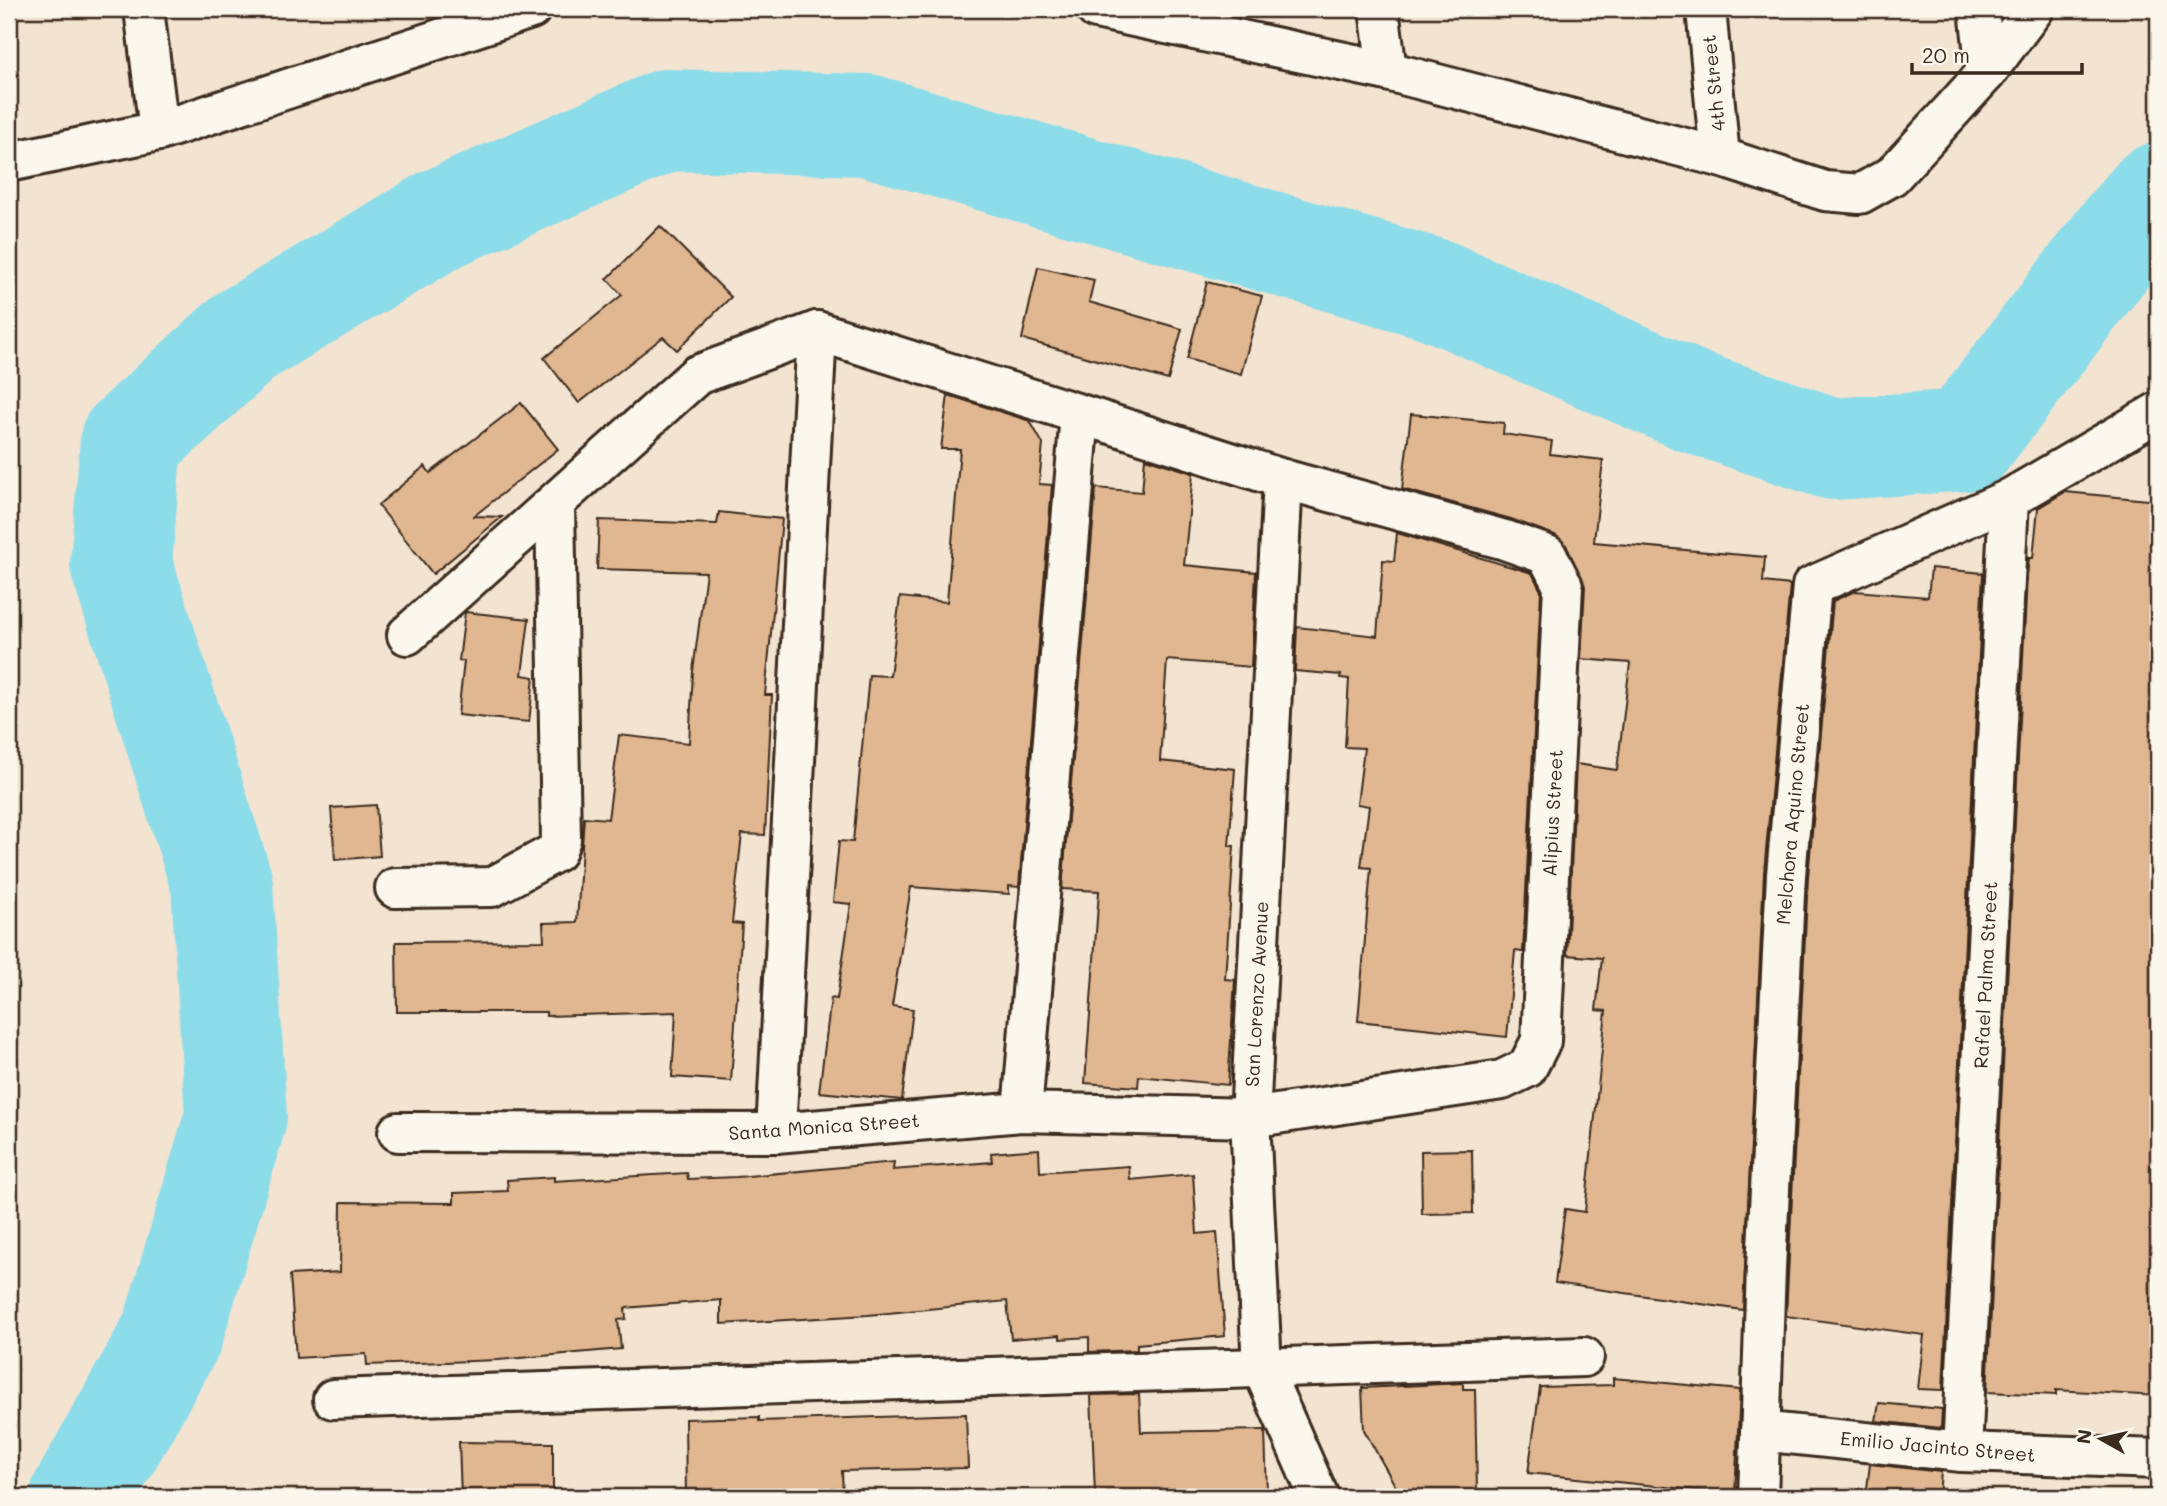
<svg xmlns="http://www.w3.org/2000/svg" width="2167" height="1506" viewBox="0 0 2167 1506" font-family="Mali,sans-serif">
  <rect width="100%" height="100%" fill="#f3e4d1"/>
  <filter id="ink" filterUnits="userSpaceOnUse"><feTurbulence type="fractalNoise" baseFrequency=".0143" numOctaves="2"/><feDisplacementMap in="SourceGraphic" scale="14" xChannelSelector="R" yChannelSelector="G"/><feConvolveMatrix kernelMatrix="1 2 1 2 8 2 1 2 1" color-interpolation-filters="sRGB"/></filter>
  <g filter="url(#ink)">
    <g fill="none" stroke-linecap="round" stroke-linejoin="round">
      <polyline stroke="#8cdcea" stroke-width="102" points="81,1497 172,1334 236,1117 222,884 121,564 131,441 245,336 441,219 667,120 867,125 1436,290 1694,402 1833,449 1966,440 2129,227 2158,194"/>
    </g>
    <g fill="#e1b791" stroke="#3b2a1e" stroke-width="2">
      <polygon points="660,226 731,297 677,350 663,337 579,403 544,358 622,295 607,279"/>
      <polygon points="1038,267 1094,280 1089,302 1182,329 1168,380 1022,339"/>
      <polygon points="1207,282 1262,296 1241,374 1187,359"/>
      <polygon points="948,395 1030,421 1043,444 1039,484 1052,485 1019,887 1009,886 1009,894 911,887 892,1006 913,1009 902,1100 819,1092 831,998 837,999 851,904 833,902 839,841 853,842 869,675 890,676 900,597 947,602 960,449 941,449"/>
      <polygon points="521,403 558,449 474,516 502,517 433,574 378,505 425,466 430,473"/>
      <polygon points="1411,414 1504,423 1503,434 1552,441 1550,454 1603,460 1594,542 1765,557 1763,582 1790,585 1764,873 1743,1310 1555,1283 1565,1209 1585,1212 1606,1011 1596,1010 1602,958 1567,955 1576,764 1617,770 1630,663 1581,659 1585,586 1566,545 1555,535 1511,519 1402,489"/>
      <polygon points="1145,458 1193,473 1184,565 1256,572 1251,667 1167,660 1160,761 1235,769 1229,846 1234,846 1225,979 1235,980 1228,1085 1139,1076 1138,1087 1085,1083 1099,891 1062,889 1096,488 1142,492"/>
      <polygon points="2065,492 2158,501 2158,1116 2151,1267 2154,1267 2153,1320 2158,1321 2158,1396 2056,1390 2056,1395 1987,1392 2027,576 2029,558 2033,558 2038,508"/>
      <polygon points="719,512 782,519 765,695 772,695 765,835 742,834 732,923 742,924 731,1081 672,1077 676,1012 546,1016 546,1012 397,1012 396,942 544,941 543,923 577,922 584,817 608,819 619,735 689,743 693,671 706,572 597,569 599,520 717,524"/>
      <polygon points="1397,533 1532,573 1541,591 1523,952 1515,951 1507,1037 1358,1021 1371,868 1361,867 1369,806 1357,804 1364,748 1345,747 1349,679 1340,678 1341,675 1295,671 1297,627 1377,636 1383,560 1394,561"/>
      <polygon points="1931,568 1983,573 1943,1390 1918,1389 1924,1335 1786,1316 1808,877 1833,601 1855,591 1928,597"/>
      <polygon points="465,612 529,619 522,675 534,677 529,722 458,715 464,661 459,661"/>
      <polygon points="376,805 380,856 335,860 331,808"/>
      <polygon points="1039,1149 1040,1172 1129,1166 1130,1180 1193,1174 1197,1234 1217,1232 1225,1336 1137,1344 1137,1350 1089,1352 1089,1337 1060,1339 1060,1335 1011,1339 1007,1301 868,1315 721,1324 721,1300 625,1308 626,1319 618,1320 621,1349 498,1360 367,1365 366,1354 296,1358 290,1275 340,1272 341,1202 454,1203 454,1193 508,1191 507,1180 554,1177 554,1181 687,1173 688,1179 737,1177 894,1162 893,1170 992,1162 991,1153"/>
      <polygon points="1472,1150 1473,1213 1422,1214 1421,1151"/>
      <polygon points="1613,1378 1740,1390 1735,1494 1528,1473 1540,1387 1613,1385"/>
      <polygon points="1463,1383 1463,1389 1475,1389 1477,1491 1467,1491 1467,1495 1401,1496 1364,1430 1362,1388"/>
      <polygon points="1139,1394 1141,1432 1265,1430 1267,1494 1196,1496 1196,1489 1095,1495 1091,1395"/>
      <polygon points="1879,1403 1942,1409 1941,1428 1876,1421"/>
      <polygon points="966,1414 968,1468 842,1471 843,1497 686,1497 685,1419 759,1417 759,1421"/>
      <polygon points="459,1442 553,1443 553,1497 461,1497"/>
      <polygon points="1870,1464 1941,1472 1939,1497 1866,1497"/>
    </g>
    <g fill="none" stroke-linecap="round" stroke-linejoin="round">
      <g stroke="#3b2a1e" stroke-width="44">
        <g id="street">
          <polyline points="144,9 159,131"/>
          <polyline points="1096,9 1387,71 1720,157 1825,191 1860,194 1892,176 1986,73 2034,9"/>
          <polyline points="1379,9 1387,71"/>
          <polyline points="1706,9 1720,157"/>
          <polyline points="1979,9 1986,73"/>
          <polyline points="9,162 159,131 531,9"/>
          <polyline points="1283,479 1250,1118 1262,1368 1319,1497"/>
          <polyline points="407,635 697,375 817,331 1080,414"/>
          <polyline points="395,888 492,887 556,852 561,839 555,504"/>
          <polyline points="398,1132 776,1133 1022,1112 1250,1118 1502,1080 1527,1068 1541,1041 1563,586 1547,555 1505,540 1283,479 1080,414 1022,1112"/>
          <polyline points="776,1133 817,331"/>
          <polyline points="333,1399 1584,1357"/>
          <polyline points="1760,1431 1962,1452 2158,1459"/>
          <polyline points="1962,1452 2009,499"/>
          <polyline points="1758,1497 1766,1268 1786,875 1812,586 2009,499 2158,412"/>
        </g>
      </g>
      <use href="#street" stroke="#fbf7ec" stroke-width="38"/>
    </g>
  </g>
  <g text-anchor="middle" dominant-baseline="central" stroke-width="5" stroke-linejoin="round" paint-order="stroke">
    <g font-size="19" fill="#3b2a1e" stroke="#fbf7ec">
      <text transform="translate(1713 83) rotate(-96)">4th Street</text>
      <text transform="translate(1552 813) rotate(-87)">Alipius Street</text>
      <text transform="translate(1792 814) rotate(-85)">Melchora Aquino Street</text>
      <text transform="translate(1985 975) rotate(-87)">Rafael Palma Street</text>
      <text transform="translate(1256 994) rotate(-87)">San Lorenzo Avenue</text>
      <text transform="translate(824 1126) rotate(-4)">Santa Monica Street</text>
      <text transform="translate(1938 1446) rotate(5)">Emilio Jacinto Street</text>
    </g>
  </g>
  <rect width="2167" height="1506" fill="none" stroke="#fbf7ec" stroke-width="35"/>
  <rect x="18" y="18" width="2132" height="1471" fill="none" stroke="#3b2a1e" stroke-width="2.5" filter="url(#ink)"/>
  <g transform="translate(2101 1439) rotate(278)" stroke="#fbf7ec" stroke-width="5" paint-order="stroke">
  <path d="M0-5L12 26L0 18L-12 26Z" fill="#3b2a1e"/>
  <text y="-10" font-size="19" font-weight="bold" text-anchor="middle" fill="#3b2a1e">N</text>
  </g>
  <path d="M1912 63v10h170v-10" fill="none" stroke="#3b2a1e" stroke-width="3.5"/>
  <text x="1922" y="63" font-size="21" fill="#3b2a1e" stroke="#fbf7ec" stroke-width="5" paint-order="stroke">20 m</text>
</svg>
